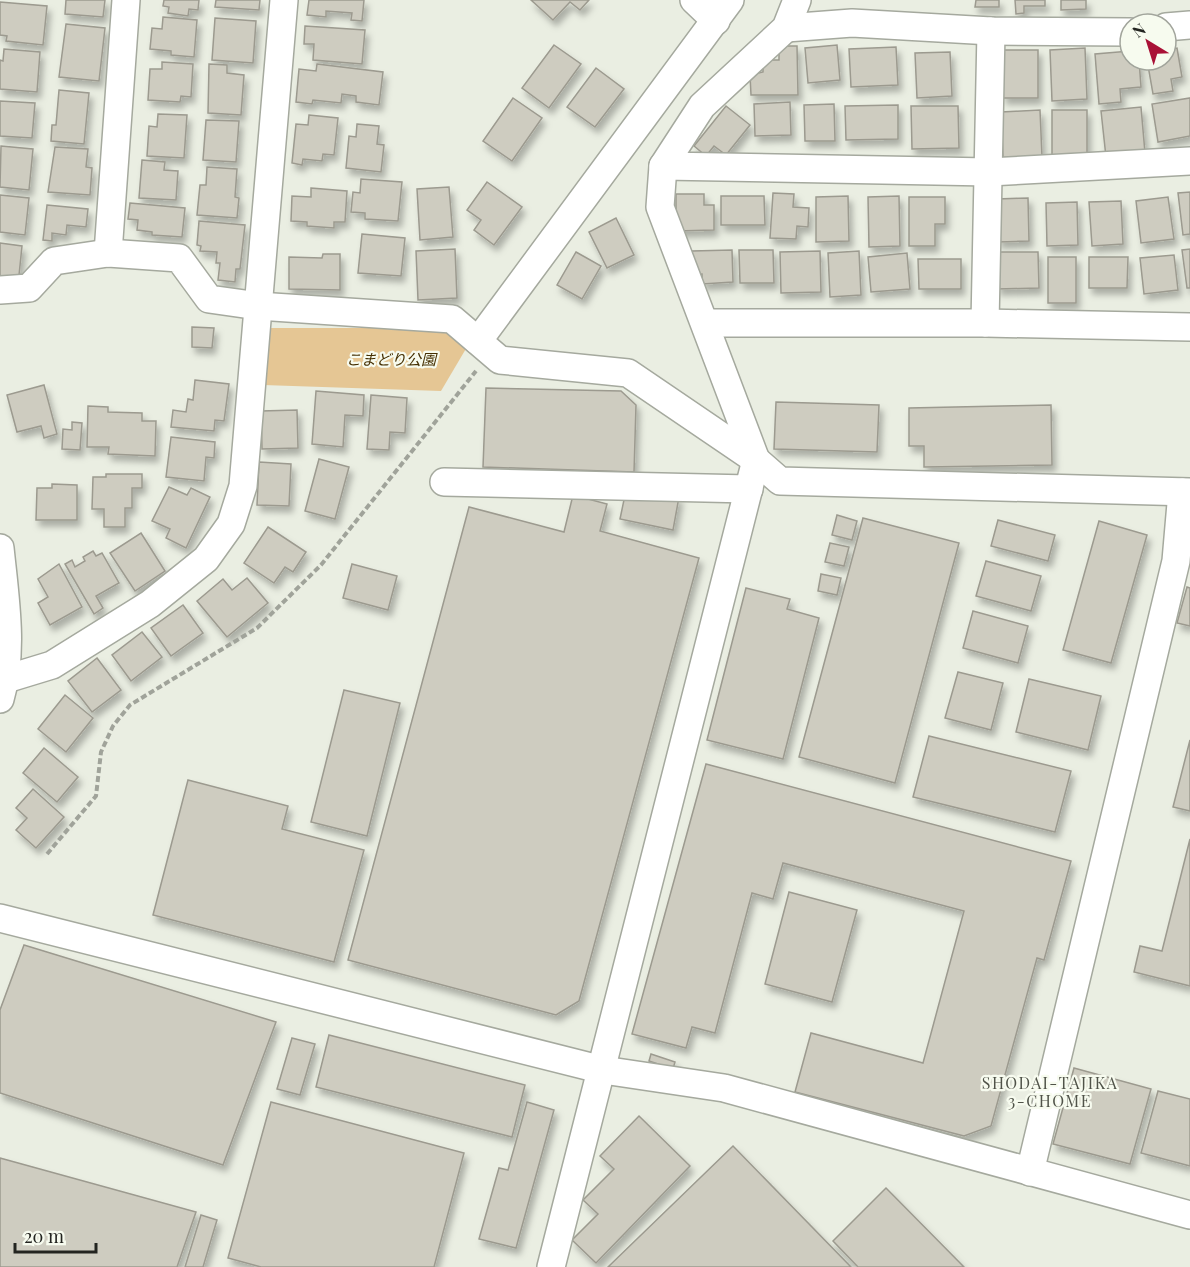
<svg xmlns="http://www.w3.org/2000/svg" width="1190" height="1267" viewBox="0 0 1190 1267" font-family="'Playfair Display','Noto Sans JP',serif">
  <defs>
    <filter id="shadow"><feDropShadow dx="3.5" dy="6" stdDeviation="3" flood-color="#0004"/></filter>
  </defs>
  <rect width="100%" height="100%" fill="#eaeee2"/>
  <polygon fill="#e5c694" points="267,328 442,328 467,347 441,391 263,385"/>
  <g fill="#ceccc0" stroke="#9c9a8f" stroke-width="1.5" filter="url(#shadow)">
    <polygon points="66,0 105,0 103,17 65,14"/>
    <polygon points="164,0 199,0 198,10 189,9 188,16 168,13 169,7 163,6"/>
    <polygon points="216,0 260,0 259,10 215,7"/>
    <polygon points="309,0 364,0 362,21 351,20 352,13 326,11 326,17 307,15"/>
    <polygon points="531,0 589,0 580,10 570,2 553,20"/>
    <polygon points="976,0 999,0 999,7 975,7"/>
    <polygon points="1015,0 1045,0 1045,6 1024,6 1024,13 1016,14"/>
    <polygon points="1061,0 1086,0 1086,9 1061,10"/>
    <polygon points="0,2 47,6 43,45 6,41 7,36 0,35"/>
    <polygon points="163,17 197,20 194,57 171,55 171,51 150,49 152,28 162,29"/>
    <polygon points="215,18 256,21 253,63 212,60"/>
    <polygon points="66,24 105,28 99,81 59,77"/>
    <polygon points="305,26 365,30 362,64 313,60 314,44 304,44"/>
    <polygon points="554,45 581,64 549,108 522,88"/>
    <polygon points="837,45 840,80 808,83 805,48"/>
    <polygon points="779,46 797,46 798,95 751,95 750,75 763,72 763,60 779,60"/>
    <polygon points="896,47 898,85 851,87 849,49"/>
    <polygon points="1085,48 1087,99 1052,101 1050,50"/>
    <polygon points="1177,48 1182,77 1171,79 1173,91 1153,94 1147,60 1166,60 1166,50"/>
    <polygon points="4,49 40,52 37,92 0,89 0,60 3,61"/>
    <rect x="1003" y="50" width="35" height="48"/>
    <polygon points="1130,51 1130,60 1139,60 1141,87 1120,89 1121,102 1099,104 1095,54"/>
    <polygon points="950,52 952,96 917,98 915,53"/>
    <polygon points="162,62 193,64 191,97 181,96 180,102 148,100 150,69 162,69"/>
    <polygon points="209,64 227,65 227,73 244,75 241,115 208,113"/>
    <polygon points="317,64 383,72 379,105 356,102 356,96 342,94 341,103 313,100 312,104 296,102 299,69 316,71"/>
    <polygon points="596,68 624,89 595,127 567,107"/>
    <polygon points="59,90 89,93 84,144 51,141 52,125 56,125"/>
    <polygon points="513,98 542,118 512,161 483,141"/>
    <polygon points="1190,98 1190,136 1158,142 1152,104"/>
    <polygon points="0,101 35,103 32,138 0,136"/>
    <polygon points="790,102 791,135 755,136 754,104"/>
    <polygon points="834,104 835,141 805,141 804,105"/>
    <polygon points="898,105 898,139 846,140 845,106"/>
    <polygon points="726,106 750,125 726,155 714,146 706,156 694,146"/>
    <polygon points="911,106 958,106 959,148 912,149"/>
    <polygon points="1141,107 1145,153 1106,157 1101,111"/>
    <polygon points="1040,110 1042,157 1003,158 1001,112"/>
    <rect x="1052" y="110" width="35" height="47"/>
    <polygon points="158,114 187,115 184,158 147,156 149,126 157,127"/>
    <polygon points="309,115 338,118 334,155 323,154 322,161 303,159 302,165 292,163 296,124 308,125"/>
    <polygon points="206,120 239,121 236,162 203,160"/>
    <polygon points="357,124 379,126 377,144 384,145 381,172 346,168 349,136 356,137"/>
    <polygon points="1,146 33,149 29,190 0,187"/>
    <polygon points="55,147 88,149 86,167 92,168 90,195 48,192"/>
    <polygon points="142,160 165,162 164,170 178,171 176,200 139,198"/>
    <polygon points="207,167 237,169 235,197 239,198 237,218 197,215 200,185 206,185"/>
    <polygon points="361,179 402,182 398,221 365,219 365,213 351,212 353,192 360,193"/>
    <polygon points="487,182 522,207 494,245 474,230 481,220 467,210"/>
    <polygon points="449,187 453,237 420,240 417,189"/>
    <polygon points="311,188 347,191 345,222 334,222 334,228 307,226 307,222 291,221 292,196 311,197"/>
    <polygon points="1190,192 1190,234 1183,235 1178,193"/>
    <polygon points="773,193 794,194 793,207 809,208 808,227 797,226 796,239 770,238"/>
    <polygon points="676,194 704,194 704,205 714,205 714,230 676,231"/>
    <polygon points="0,195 29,198 25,235 0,232"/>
    <polygon points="721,196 764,196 765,225 721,225"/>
    <polygon points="848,196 849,241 816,242 816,197"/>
    <polygon points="899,196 900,246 869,247 868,197"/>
    <polygon points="909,197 945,197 945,224 935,224 935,246 909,246"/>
    <polygon points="1168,197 1174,239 1141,243 1136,201"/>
    <polygon points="1028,198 1029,241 998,242 997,199"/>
    <polygon points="1121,201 1123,244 1092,246 1089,202"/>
    <polygon points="1077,202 1078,245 1047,246 1046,203"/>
    <polygon points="130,203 185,208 182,237 152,235 152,232 137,230 138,220 128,219"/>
    <polygon points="47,205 88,209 86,227 67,225 66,235 52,233 52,241 43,240"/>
    <polygon points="616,218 634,255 607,268 589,232"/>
    <polygon points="199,221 245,225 240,269 236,269 235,282 218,280 220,263 216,263 217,252 200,251 201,246 197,245"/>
    <polygon points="362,234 405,238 401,276 358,273"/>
    <polygon points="0,243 22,246 18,285 0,283"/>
    <polygon points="455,249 457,298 418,300 416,251"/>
    <polygon points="1190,249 1190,288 1187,288 1182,250"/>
    <polygon points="732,250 733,282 702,284 702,274 693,275 692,251"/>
    <polygon points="739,250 773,250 774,283 740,283"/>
    <polygon points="820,251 821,292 781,293 780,252"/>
    <polygon points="859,251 861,295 830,297 828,253"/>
    <polygon points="576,252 601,266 582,299 557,285"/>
    <polygon points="997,252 1038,252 1039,288 997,289"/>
    <polygon points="907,253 910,289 871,292 868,257"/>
    <polygon points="323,254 340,254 340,290 289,289 289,257 322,258"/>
    <polygon points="1174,255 1178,290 1144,294 1140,258"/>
    <rect x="1048" y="257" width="28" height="46"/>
    <polygon points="1089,257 1128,257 1127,288 1089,288"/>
    <polygon points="918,259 961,259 961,289 919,289"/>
    <polygon points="192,327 214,328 212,348 192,347"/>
    <polygon points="195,380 229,384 224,421 215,420 214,431 171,427 173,410 186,412 188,399 193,400"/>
    <polygon points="44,385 57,434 44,438 41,426 17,432 7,395"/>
    <polygon points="486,388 621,391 636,405 634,472 483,467"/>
    <polygon points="316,391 364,395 363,416 345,415 343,447 312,444"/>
    <polygon points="371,395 407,398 405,433 390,432 389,450 367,449"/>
    <polygon points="776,402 879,405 877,452 774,449"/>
    <polygon points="1051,405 1052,465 924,467 924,446 909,446 909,408"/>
    <polygon points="88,406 108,407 108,412 142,413 142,421 156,421 155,456 108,454 109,447 87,447"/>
    <polygon points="297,410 298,448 262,449 261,411"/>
    <polygon points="72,422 82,423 80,450 62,449 63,429 72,430"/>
    <polygon points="171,437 215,442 214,458 206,457 204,481 166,477"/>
    <polygon points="319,459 349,467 335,519 305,511"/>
    <polygon points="259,462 291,464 289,506 257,505"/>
    <polygon points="106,474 142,474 142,488 132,488 132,508 125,508 125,527 104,527 104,509 92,509 93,477 106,477"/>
    <polygon points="52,484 77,485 77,520 36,520 37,488 52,488"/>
    <polygon points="169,487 187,495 191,488 210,497 186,548 166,538 170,529 152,521"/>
    <polygon points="573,495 607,504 600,531 699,558 579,1001 556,1015 348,960 469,507 564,532"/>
    <polygon points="625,495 679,497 673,530 620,519"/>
    <polygon points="837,515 857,521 852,540 832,535"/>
    <polygon points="863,518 959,543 895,783 799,757"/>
    <polygon points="998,520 1055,535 1048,561 991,546"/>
    <polygon points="1099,521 1147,535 1111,663 1063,650"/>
    <polygon points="268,527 306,552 293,572 285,567 274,583 244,563"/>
    <polygon points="141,533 165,571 135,591 110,553"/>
    <polygon points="830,543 849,547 844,566 825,562"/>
    <polygon points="93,551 96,556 102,553 119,583 96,596 103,608 94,614 65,564 72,560 75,567 85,561 83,557"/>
    <polygon points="986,561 1041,576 1031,611 976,596"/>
    <polygon points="59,564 82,607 50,625 38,603 48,597 38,579"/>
    <polygon points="352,564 397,576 388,610 343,598"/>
    <polygon points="821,574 841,578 837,595 818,591"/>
    <polygon points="247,578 268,603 227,637 197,601 223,579 232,590"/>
    <polygon points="1187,587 1190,588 1190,626 1177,623"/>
    <polygon points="746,588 790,599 787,609 819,618 783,759 707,740"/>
    <polygon points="183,605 203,633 171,656 151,628"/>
    <polygon points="973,611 1028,626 1018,663 963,648"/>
    <polygon points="142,632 162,657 131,681 112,655"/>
    <polygon points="97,658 121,690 92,712 68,681"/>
    <polygon points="958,672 1003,683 991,730 945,718"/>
    <polygon points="1029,679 1101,696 1088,750 1016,732"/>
    <polygon points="344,690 400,703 367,836 311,822"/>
    <polygon points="65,695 93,718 66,752 38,729"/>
    <polygon points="929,736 1071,771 1055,832 913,797"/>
    <polygon points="1190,740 1190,811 1173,807"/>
    <polygon points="44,748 78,777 57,802 23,773"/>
    <polygon points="706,764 1071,861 1044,960 1037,958 991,1126 964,1136 795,1092 811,1033 923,1063 964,911 783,863 773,899 752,893 715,1033 692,1027 686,1048 632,1034"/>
    <polygon points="188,780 288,806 282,829 364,850 334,962 153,915"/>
    <polygon points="33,789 64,817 36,848 16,830 27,818 16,808"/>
    <polygon points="1190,839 1190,986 1134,972 1140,946 1162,951"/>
    <polygon points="789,892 857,910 832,1002 765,984"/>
    <polygon points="24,945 276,1022 223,1165 0,1093 0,1010"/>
    <polygon points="329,1035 525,1085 512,1137 316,1087"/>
    <polygon points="292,1038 315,1044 300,1095 277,1089"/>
    <polygon points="651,1054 675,1062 673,1069 649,1061"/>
    <polygon points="1074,1068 1151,1089 1130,1164 1053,1144"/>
    <polygon points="1158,1091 1190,1099 1190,1166 1141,1153"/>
    <polygon points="271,1102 464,1153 434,1267 261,1267 228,1258"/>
    <polygon points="527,1102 554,1110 516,1248 479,1239 499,1168 508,1170"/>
    <polygon points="639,1116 690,1166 596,1263 572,1240 598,1214 583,1200 614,1169 600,1156"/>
    <polygon points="733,1146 851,1267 608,1267"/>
    <polygon points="0,1158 196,1212 177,1267 0,1267"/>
    <polygon points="886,1188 964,1267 858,1267 833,1241"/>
    <polygon points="201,1215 217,1220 203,1267 185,1267"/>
  </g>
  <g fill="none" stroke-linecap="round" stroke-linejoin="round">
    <g stroke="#a5a99e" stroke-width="30">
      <g id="minor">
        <polyline points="694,0 716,21"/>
        <polyline points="1166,27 1190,25"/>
        <polyline points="786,28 852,23 991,31 1130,32"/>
        <polyline points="663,166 989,172 1190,161"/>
        <polyline points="108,253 126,0"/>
        <polyline points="0,290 29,288 54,261 108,253 179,258 209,299 258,306 452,319 500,360 628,373 756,460 780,481 1190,492"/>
        <polyline points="705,323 985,323 1190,327"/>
        <polyline points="985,323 991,31"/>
        <polyline points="478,341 730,0"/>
        <polyline points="444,482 749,489"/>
        <path d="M0,548C5,597 14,651 0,699"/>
        <polyline points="6,679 52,665 150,604 206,559 231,524 243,486 284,0"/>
        <polyline points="0,918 603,1070 724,1088 1190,1215"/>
        <polyline points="1030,1172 1176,561 1182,492"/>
        <polyline points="551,1267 756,460 660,207 663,166 702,106 786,28 797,0"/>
      </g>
    </g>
    <polyline stroke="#a0a39a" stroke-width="4" stroke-dasharray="6 3" stroke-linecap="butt" points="47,854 96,796 101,752 113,726 130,705 257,628 321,565 476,371"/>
    <use href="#minor" stroke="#fff" stroke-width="27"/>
  </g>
  <g text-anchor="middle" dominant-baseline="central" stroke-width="4.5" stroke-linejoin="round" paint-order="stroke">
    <g font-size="15" font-style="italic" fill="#463003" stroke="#f7fbef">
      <text x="391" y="359">こまどり公園</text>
    </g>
    <g font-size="16" letter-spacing="1.5" fill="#505349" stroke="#f7fbef">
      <text x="1050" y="1082">SHODAI-TAJIKA<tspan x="1050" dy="18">3-CHOME</tspan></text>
    </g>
  </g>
  <g transform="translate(1148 42) rotate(322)"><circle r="28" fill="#f7fbef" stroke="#a2a59c" stroke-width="1.5"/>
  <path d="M0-4.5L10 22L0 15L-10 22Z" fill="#a91136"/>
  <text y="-9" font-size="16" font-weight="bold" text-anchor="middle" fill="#232420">N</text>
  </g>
  <path d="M15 1243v9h81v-9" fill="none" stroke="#232420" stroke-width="3"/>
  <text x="24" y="1243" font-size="18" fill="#232420" stroke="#f7fbef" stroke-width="4.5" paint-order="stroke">20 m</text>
</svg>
